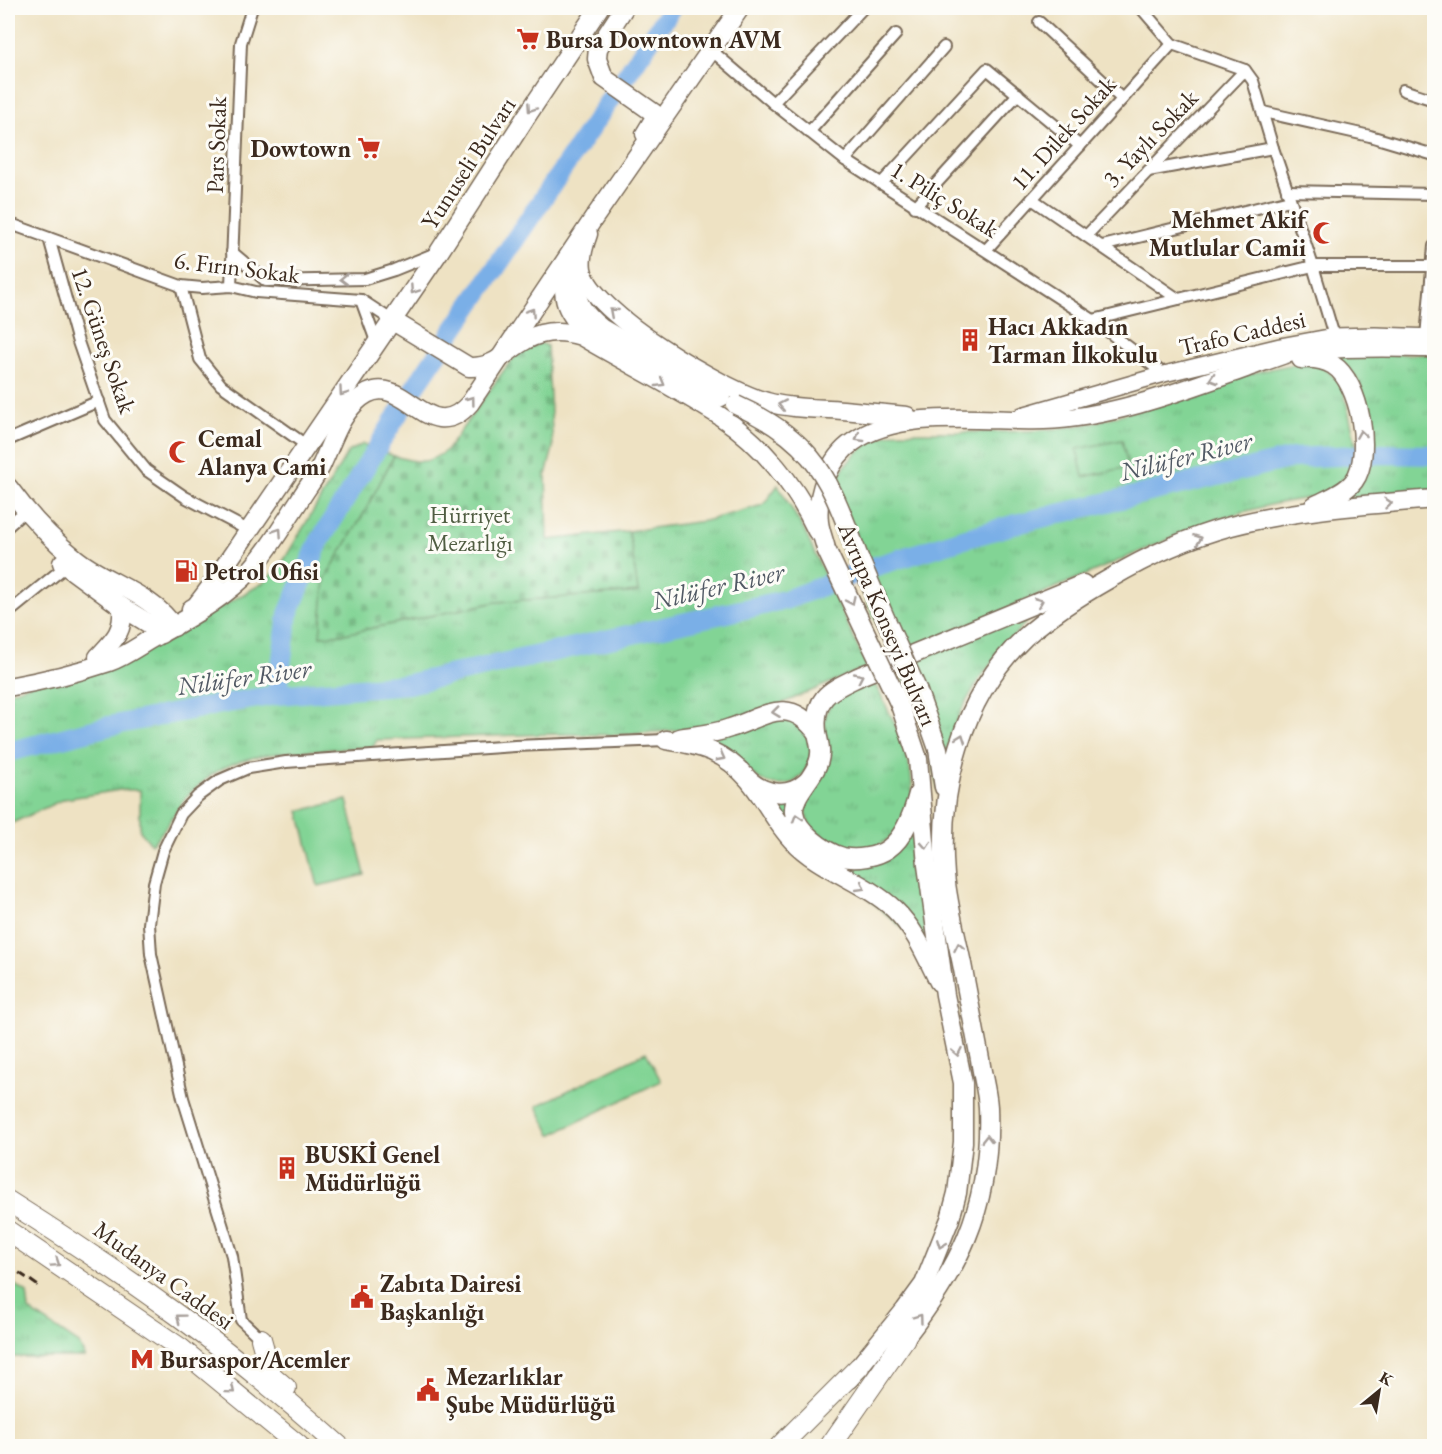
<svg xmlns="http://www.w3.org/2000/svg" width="1442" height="1454" viewBox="0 0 1442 1454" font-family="'EB Garamond',serif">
  <defs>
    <pattern id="grass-tufts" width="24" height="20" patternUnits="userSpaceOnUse" patternTransform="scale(1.5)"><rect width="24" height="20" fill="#82d495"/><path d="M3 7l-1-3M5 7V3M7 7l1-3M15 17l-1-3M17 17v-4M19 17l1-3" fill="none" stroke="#71b680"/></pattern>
    <pattern id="cemetery-stones" width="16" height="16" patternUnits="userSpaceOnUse" patternTransform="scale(1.5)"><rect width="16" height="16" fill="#82d495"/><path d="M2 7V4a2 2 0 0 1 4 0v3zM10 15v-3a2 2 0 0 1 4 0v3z" fill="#71b680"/></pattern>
  </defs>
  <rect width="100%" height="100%" fill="#fdfcf7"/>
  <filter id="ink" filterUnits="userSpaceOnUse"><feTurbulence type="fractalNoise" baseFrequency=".0167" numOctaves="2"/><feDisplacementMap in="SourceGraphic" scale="12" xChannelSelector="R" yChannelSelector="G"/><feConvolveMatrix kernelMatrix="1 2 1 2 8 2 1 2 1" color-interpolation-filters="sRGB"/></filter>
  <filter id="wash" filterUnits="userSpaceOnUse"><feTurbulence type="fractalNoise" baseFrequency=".008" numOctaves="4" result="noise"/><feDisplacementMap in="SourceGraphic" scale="24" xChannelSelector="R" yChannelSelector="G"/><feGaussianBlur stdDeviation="1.35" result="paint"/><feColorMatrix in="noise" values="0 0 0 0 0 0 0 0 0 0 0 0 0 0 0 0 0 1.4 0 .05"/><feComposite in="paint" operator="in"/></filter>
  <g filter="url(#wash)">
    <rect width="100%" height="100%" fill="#eee2c3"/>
    <g fill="url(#grass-tufts)" stroke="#5e7f5a" stroke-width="1.5">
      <path d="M1434,354V490L1394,491L1344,499C1354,490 1365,481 1370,467C1377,448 1366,394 1355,376C1348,365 1336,360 1325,355Z"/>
      <path d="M1311,362L1320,364L1342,384L1356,444L1355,465L1347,479L1325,495L1274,504L1216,519L1001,611L892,656L835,534L831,505L834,486L842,470L855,454L875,439L897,432C962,431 1040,437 1103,420C1172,401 1239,370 1311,362Z"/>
      <path d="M363,444L394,456L363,515L320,636L344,634L496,602L638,592L629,531L705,521L763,505L778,485L804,530L867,667L769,709L712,727L622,735L551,734L377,740L373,747C323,751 243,746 204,781C197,787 189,793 184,800C173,815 165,832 151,844L140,831V790H120L64,799L8,825V692L155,644L265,582L284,560L348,452Z"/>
      <path d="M1040,608C1005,643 973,681 954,727C946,748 942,772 938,794C934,749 916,709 898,668Z"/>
      <path d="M872,679C890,713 918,762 911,803C910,808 906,814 904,819C886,853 845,864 818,834C811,827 806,822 806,811C805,792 825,780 829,763C832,752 827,742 825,731C820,699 848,691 872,679Z"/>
      <path d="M773,718C779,719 790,719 795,722C827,743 806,797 768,783C761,781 754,775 748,771C732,761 716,751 701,741Z"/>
      <polygon points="767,796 791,798 806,837 872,859 918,812 921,896 928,950 799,839"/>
      <polygon points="8,1280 27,1293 29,1310 79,1344 85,1357 8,1357"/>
    </g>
    <path fill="url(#cemetery-stones)" stroke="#5e7f5a" stroke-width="1.5" d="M540,343L547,346L553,448L546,475L548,540L629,531L638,592L496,602L344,634L320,636L325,579L363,515L394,456C418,463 427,465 447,450L507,366L519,353Z"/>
    <g fill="#82d495" stroke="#5e7f5a" stroke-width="1.5">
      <polygon points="1122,440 1128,467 1083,477 1077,449"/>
      <polygon points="347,800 365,875 318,886 299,811"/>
      <polygon points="646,1052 661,1081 551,1135 537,1106"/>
    </g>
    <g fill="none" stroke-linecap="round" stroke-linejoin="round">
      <g stroke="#7aafe7" stroke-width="20">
        <polyline points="277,695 288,614 319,542 413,390 672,8"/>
        <polyline points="8,752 109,726 221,704 277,695 408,684 785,600 873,567 963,539 1020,523 1293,458 1378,454 1434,455"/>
      </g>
    </g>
  </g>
  <g filter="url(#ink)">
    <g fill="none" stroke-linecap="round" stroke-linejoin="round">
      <g stroke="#7a6a58" stroke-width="14">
        <g id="street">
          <polyline points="1141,8 1172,44 1245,70 1253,81 1273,148 1313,266 1334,336"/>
          <polyline points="1039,22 1122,99"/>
          <polyline points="711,50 773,103 845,160 1093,320 1164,374"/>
          <polyline points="1403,90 1434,100"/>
          <polyline points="773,103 863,8"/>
          <polyline points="1263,112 1370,136 1434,155"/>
          <polyline points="809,132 896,34"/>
          <polyline points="845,160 944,47"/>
          <polyline points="1148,171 1273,148"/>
          <polyline points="881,184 987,69 1080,146"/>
          <polyline points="1287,191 1434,194"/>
          <polyline points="1032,199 1178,299"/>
          <polyline points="915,207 1018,94"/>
          <polyline points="8,223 181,286 202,288 231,286 256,292 361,300 393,321"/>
          <polyline points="1086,236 1245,70"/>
          <polyline points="49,238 77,339 105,420 146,470 185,497 248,530"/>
          <polyline points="1102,246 1290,200"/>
          <polyline points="986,250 1172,44"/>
          <polyline points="232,252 266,281 365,279 394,270 436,253"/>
          <polyline points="181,286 200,359 221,385 306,445"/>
          <polyline points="231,286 241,43 252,8"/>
          <polyline points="361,300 377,344"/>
          <polyline points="1093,320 1313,266 1434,266"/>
          <polyline points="1426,337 1434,246"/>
          <polyline points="8,440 99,401"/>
          <polyline points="8,526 18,517"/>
          <polyline points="8,613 66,566"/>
          <polyline points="261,1339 241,1320 232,1256 183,1098 151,954 149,924 154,883 163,851 181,814 198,796 220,780 248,768 286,762 515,746 666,740"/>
        </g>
      </g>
      <g stroke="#7a6a58" stroke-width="18">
        <polyline id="secondary" points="1022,415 1164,374 1280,346 1334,336 1375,335 1434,337"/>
      </g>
      <g stroke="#7a6a58" stroke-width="21">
        <g id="primary">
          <polyline points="624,8 598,48 597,59 604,78 654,113 654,119 645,134"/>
          <path d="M588,234C584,245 580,257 582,269C589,312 726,392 767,402C792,409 817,408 843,410C865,412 886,414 907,416"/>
          <path d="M567,264C560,303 565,309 591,338"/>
          <path d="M574,279C576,303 583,313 601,328L721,397"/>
          <path d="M393,321L469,367C497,368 505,351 526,340C544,330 562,330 581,336C627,363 675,387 720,416C762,444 796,486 817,531"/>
          <path d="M1301,359C1312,358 1323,359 1333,365C1360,382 1373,455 1354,481C1345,493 1327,499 1314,506"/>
          <path d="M8,487C27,513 50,538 75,558C105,583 152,593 174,627"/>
          <path d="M826,549C824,540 820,531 819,522C816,494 829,458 853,442C901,407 987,422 1044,420C1111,418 1184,390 1246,368C1260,363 1275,357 1289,353C1298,351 1307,351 1316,350C1355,346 1395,348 1434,348"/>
          <polyline points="62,563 122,607 156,628 161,634"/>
          <polyline points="191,609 196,606 209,589 439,252 526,117 599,8"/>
          <path d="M98,657C114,640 124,632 122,607"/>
          <path d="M8,687C42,681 76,673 109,662C123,657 136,648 149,640C182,622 215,604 243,578C265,556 282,527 299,501C306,489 315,478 321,466C331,445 338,420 355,403C400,357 426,454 470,403L594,218L740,8"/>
          <polyline points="917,689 938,749 944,787"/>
          <path d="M679,738C696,735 714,734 730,728C765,717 788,694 817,733"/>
          <path d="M666,740C701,745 725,752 749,780C765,799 775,822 792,840C820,870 864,881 894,909C915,929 926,956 939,982"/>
          <path d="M751,782C767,795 790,797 805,783"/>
          <path d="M918,794C913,813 905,837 888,849C877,857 856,860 843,857C825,852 796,831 794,812C792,793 819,775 820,754C821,746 818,740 817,732C813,695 832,690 860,676L1083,584"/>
          <path d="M896,1349C958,1272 992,1209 988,1107C987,1091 982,1075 980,1059C974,1028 968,996 962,964C956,935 948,905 945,875C938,790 961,697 1025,637C1051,614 1079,596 1109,579C1146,557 1190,537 1231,526C1298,509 1366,505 1434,499"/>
          <polyline points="849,1379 905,1310 924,1284 950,1219 957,1193 963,1142 963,1083 945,995 927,865 918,759 900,705"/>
        </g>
      </g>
      <g stroke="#7a6a58" stroke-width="22">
        <g id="highway">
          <path d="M8,1201C124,1274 237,1353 339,1446"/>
          <polyline points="8,1231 180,1348 299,1446"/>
          <polyline points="261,1339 271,1375 286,1388"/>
          <polyline points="780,1446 859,1367"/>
          <polyline points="830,1446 905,1338"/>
        </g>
      </g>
      <use href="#street" stroke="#fff" stroke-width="10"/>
      <use href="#secondary" stroke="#fff" stroke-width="15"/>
      <use href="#primary" stroke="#fff" stroke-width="18"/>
      <use href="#highway" stroke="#fff" stroke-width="20"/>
      <polyline stroke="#3b2a1e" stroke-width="3" stroke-dasharray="9 4.5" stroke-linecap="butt" points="8,1265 40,1287"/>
      <g stroke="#7a6a58" stroke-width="21" stroke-linecap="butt">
        <g id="primary-bridge">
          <path d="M736,405C763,417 790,433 810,457C833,484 845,522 858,555C877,600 897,645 917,689"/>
          <polyline points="826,549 900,705"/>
        </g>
      </g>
      <use href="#primary-bridge" stroke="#fff" stroke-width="18"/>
    </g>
    <defs><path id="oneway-chevron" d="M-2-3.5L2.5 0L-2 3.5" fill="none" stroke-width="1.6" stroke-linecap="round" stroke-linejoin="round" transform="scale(1.5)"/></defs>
    <g stroke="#a79f9a">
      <use href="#oneway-chevron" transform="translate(531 108) rotate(124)"/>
      <use href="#oneway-chevron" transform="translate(344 279) rotate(179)"/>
      <use href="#oneway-chevron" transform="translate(414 290) rotate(124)"/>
      <use href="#oneway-chevron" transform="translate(531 312) rotate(-56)"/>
      <use href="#oneway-chevron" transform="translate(613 312) rotate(-139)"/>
      <use href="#oneway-chevron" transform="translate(1213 379) rotate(162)"/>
      <use href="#oneway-chevron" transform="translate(661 383) rotate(30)"/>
      <use href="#oneway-chevron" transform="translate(343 392) rotate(125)"/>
      <use href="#oneway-chevron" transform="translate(471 400) rotate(-53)"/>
      <use href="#oneway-chevron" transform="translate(782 405) rotate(-169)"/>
      <use href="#oneway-chevron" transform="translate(1361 434) rotate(-99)"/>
      <use href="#oneway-chevron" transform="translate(859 438) rotate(149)"/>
      <use href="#oneway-chevron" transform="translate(1388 503) rotate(-5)"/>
      <use href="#oneway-chevron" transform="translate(278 532) rotate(-56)"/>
      <use href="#oneway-chevron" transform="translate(1198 539) rotate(-21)"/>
      <use href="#oneway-chevron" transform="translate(851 601) rotate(65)"/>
      <use href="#oneway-chevron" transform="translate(1039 602) rotate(-22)"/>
      <use href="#oneway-chevron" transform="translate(859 677) rotate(-25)"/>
      <use href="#oneway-chevron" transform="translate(776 712) rotate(173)"/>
      <use href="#oneway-chevron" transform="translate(961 738) rotate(-70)"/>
      <use href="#oneway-chevron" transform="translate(721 757) rotate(28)"/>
      <use href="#oneway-chevron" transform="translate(797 818) rotate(-107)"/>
      <use href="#oneway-chevron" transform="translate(926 845) rotate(86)"/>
      <use href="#oneway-chevron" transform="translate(861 887) rotate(31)"/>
      <use href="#oneway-chevron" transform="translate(959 947) rotate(-101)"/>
      <use href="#oneway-chevron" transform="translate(957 1052) rotate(79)"/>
      <use href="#oneway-chevron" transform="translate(987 1139) rotate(-89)"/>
      <use href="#oneway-chevron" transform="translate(941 1244) rotate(111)"/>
      <use href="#oneway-chevron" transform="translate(56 1263) rotate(34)"/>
      <use href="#oneway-chevron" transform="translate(180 1318) rotate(-143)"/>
      <use href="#oneway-chevron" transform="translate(919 1318) rotate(-54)"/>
      <use href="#oneway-chevron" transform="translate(231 1390) rotate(40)"/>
    </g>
  </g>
  <defs>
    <g id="supermarket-bare" transform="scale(1.8)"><path d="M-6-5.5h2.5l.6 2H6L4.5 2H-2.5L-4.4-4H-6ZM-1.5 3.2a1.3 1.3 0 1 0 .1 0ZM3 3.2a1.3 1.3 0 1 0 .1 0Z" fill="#c8321e" stroke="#fdfcf7" stroke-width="2.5" paint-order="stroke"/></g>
    <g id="mosque-bare" transform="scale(1.8)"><path d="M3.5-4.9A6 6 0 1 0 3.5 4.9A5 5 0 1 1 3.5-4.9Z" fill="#c8321e" stroke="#fdfcf7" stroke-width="2.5" paint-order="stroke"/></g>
    <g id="building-bare" transform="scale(1.8)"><path d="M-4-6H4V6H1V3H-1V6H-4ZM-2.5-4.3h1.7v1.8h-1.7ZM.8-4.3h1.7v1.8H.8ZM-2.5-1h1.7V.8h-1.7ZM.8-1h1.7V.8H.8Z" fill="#c8321e" stroke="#fdfcf7" stroke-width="2.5" paint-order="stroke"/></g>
    <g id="fuel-bare" transform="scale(1.8)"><path d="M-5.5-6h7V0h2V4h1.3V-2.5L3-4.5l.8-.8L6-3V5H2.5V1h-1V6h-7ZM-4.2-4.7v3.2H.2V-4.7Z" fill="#c8321e" stroke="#fdfcf7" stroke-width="2.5" paint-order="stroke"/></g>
    <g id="civic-bare" transform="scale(1.8)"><path d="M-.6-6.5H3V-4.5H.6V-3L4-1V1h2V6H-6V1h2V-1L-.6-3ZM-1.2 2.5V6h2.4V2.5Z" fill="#c8321e" stroke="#fdfcf7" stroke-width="2.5" paint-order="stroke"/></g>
    <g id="metro-bare" transform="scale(1.8)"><path d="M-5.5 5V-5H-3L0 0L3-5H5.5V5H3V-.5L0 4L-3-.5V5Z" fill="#c8321e" stroke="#fdfcf7" stroke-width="2.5" paint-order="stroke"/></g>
  </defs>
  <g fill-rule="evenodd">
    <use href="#supermarket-bare" x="528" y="39"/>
    <use href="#supermarket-bare" x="369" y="148"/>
    <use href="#mosque-bare" x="1324" y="233"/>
    <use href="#building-bare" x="970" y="340"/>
    <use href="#mosque-bare" x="180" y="452"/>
    <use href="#fuel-bare" x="186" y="571"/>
    <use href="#building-bare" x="287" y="1168"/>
    <use href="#civic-bare" x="362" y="1297"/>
    <use href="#metro-bare" x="142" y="1359"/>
    <use href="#civic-bare" x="428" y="1390"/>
  </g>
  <g text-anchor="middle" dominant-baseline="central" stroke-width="6" stroke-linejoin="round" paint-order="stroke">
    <g font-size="24" font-weight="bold" fill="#3b2a1e" stroke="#fdfcf7" text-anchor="start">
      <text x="546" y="39">Bursa Downtown AVM</text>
      <text x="351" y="148" text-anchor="end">Dowtown</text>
      <text x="1306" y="219" text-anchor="end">Mehmet Akif<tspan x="1306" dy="28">Mutlular Camii</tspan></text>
      <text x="988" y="326">Hacı Akkadın<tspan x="988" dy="28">Tarman İlkokulu</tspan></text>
      <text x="198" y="438">Cemal<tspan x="198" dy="28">Alanya Cami</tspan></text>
      <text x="204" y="571">Petrol Ofisi</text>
      <text x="305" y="1154">BUSKİ Genel<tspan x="305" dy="28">Müdürlüğü</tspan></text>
      <text x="380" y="1283">Zabıta Dairesi<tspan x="380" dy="28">Başkanlığı</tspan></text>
      <text x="160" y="1359">Bursaspor/Acemler</text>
      <text x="446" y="1376">Mezarlıklar<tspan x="446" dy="28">Şube Müdürlüğü</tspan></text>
    </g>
    <g font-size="24" fill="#3b2a1e" stroke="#fdfcf7">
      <text transform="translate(1063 133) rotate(-48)">11. Dilek Sokak</text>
      <text transform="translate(1150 138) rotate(-46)">3. Yaylı Sokak</text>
      <text transform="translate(216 145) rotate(-88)">Pars Sokak</text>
      <text transform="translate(468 163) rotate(-57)">Yunuseli Bulvarı</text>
      <text transform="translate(945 199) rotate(32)">1. Piliç Sokak</text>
      <text transform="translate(237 267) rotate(7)">6. Fırın Sokak</text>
      <text transform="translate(1242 333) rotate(-13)">Trafo Caddesi</text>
      <text transform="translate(104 340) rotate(71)">12. Güneş Sokak</text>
      <text transform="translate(888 624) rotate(67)">Avrupa Konseyi Bulvarı</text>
      <text transform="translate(164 1275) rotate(36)">Mudanya Caddesi</text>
    </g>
    <g font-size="24" fill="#505d42" stroke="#fdfcf7">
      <text x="470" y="514">Hürriyet<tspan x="470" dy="28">Mezarlığı</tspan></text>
    </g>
    <g font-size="26" font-style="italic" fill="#515964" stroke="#fdfcf7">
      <text transform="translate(1186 456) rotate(-14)">Nilüfer River</text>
      <text transform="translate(718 586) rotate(-13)">Nilüfer River</text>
      <text transform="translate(244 677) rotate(-8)">Nilüfer River</text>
    </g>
  </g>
  <rect width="1442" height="1454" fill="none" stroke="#fdfcf7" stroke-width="30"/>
  <g transform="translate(1379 1391) rotate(30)" stroke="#fdfcf7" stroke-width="4.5" paint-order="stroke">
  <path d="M0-4.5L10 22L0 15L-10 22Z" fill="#3b2a1e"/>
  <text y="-9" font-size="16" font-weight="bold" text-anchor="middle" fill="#3b2a1e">K</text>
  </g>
</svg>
